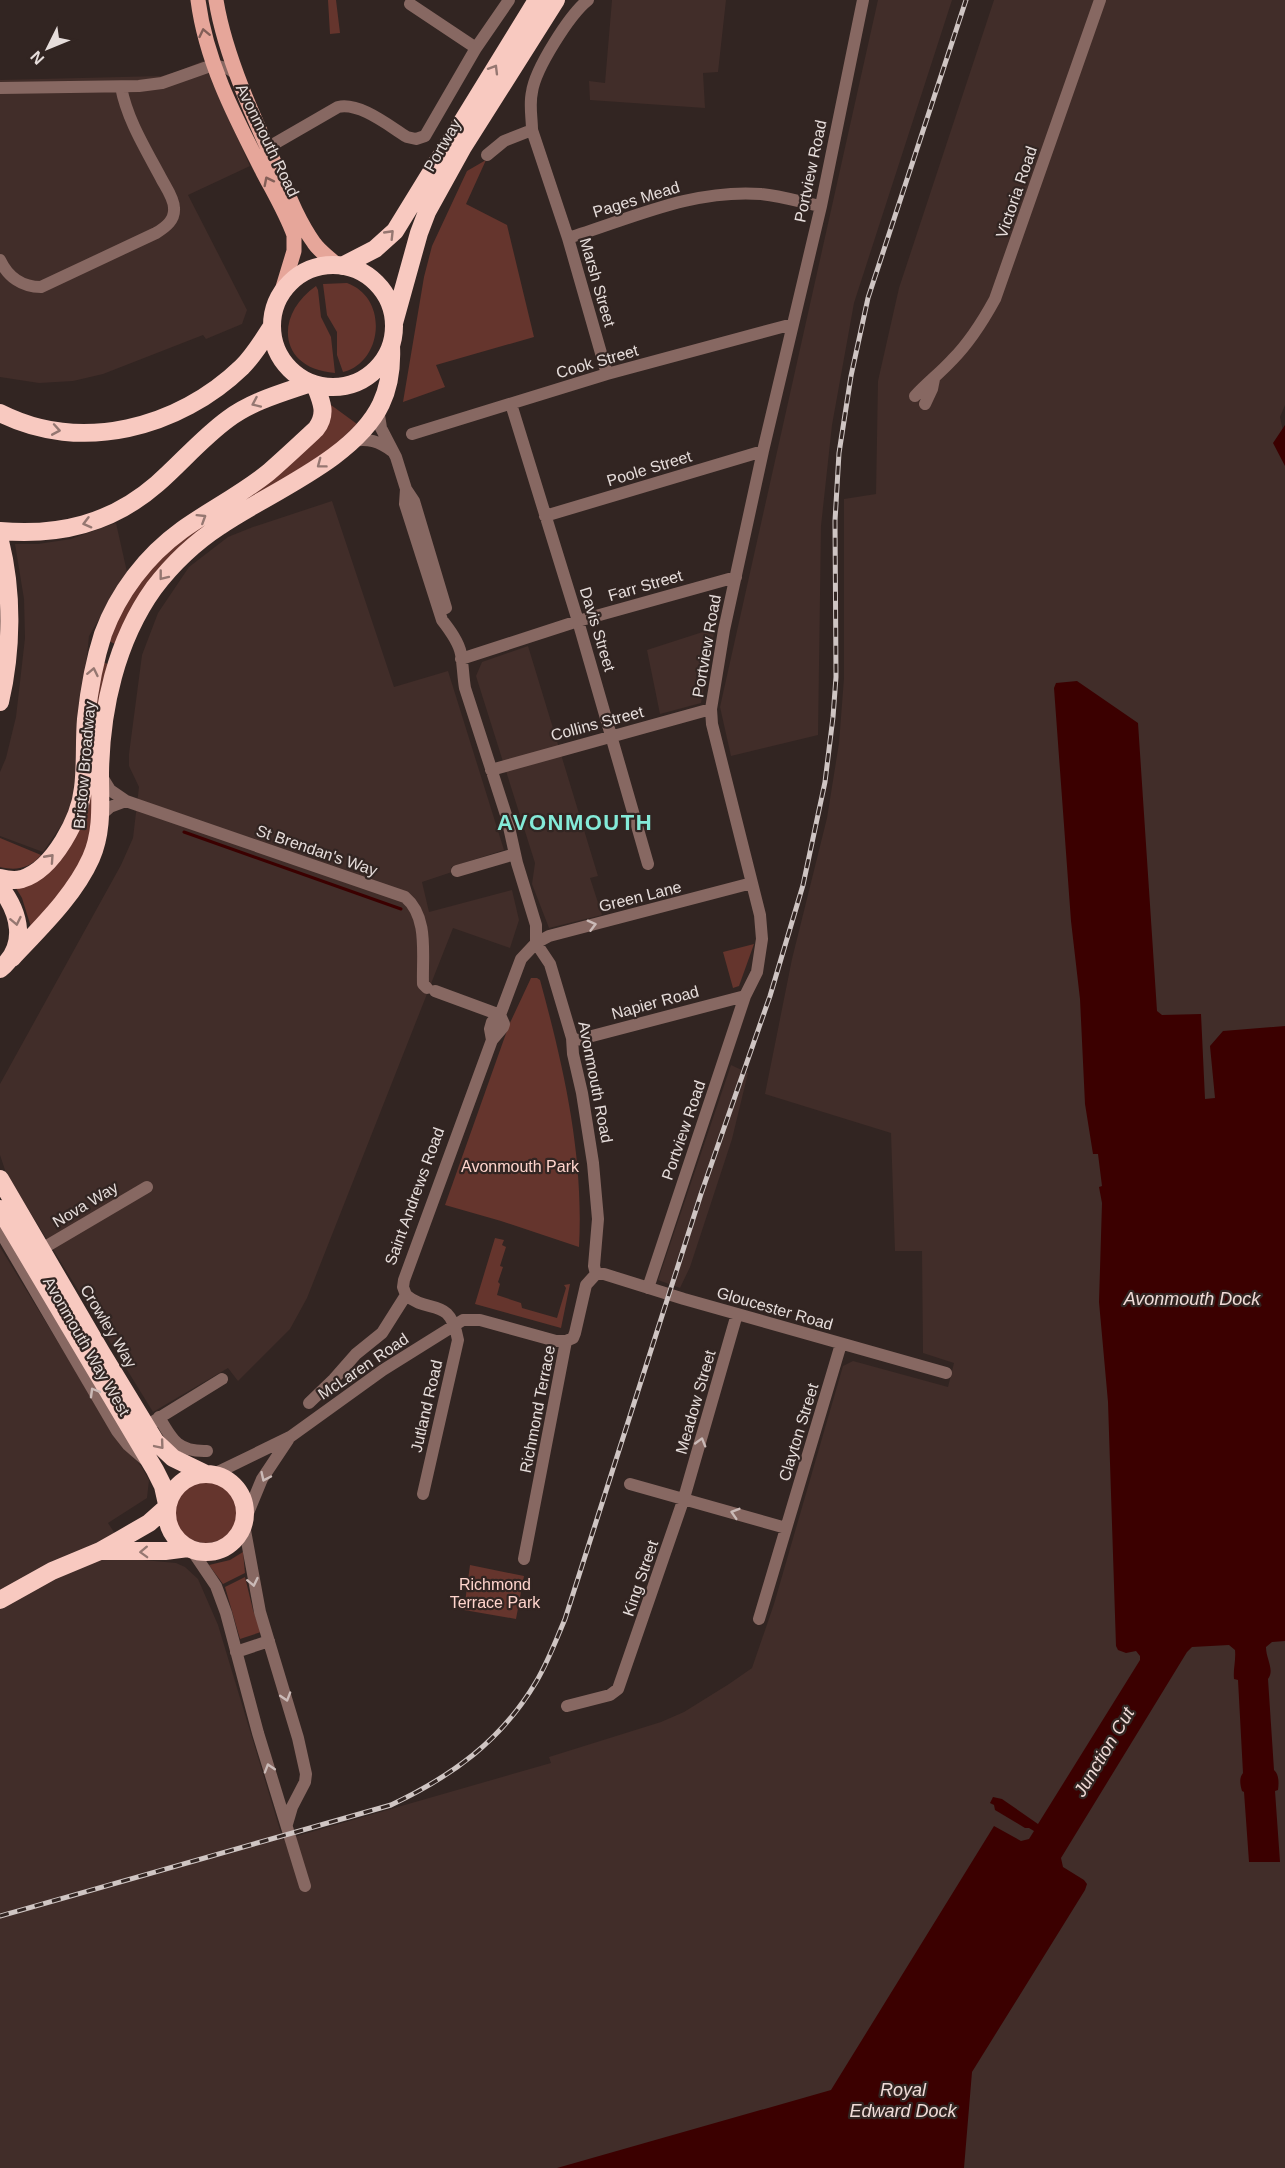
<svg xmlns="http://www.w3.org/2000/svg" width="1285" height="2168" viewBox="0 0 1285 2168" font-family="Helvetica,sans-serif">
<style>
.built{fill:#412d29}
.green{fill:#65352d}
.water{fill:#3b0000}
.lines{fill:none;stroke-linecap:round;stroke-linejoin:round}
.stream{stroke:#3b0000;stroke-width:3}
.minor{stroke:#876862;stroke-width:12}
.major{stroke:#e6a69a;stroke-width:15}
.highway{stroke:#f8c9c0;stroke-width:18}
.rail-casing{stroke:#cfc5c3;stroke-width:5}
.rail{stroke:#322522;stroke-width:3;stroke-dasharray:9;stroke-linecap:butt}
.oneway{stroke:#835f58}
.oneway2{stroke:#957771}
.oneway3{stroke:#cabab7}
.labels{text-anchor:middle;stroke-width:4.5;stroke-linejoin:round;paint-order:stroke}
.street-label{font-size:16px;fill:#e6dddb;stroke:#322522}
.park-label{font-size:16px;fill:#ffd5cd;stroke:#322522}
.water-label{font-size:18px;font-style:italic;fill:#f0dbd7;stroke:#322522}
.district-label{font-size:22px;font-weight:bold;letter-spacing:1.5px;fill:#84ead8;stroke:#322522}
</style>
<rect width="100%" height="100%" fill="#322522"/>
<!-- built -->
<path class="built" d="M612,0H726L718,72L703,73L705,108L590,100L589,81L605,83Z
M878,0H952L854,303L832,425L821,526L818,735L731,756L720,707Z
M994,0H1285V405L1280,417L1285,440V2168H0V1247L119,1442L141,1466L149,1480L147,1498L108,1523L132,1559L176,1563L185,1567L198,1579L218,1625L283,1840L551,1763L549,1757L661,1722L684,1712L729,1684L752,1668L774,1604L843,1366L853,1361L948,1387L954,1363L923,1353L922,1251H895L891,1133L765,1094L792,959L827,818L839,743L844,678V499L876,494L878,381L899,288Z
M203,61L250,166L188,195L247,310L242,324L206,339L203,335L103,374L73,381L39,383L0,377V80L162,76L179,71Z
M332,501L394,687L448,671L504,850L451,867L452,872L422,882L429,912L512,890L519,920L510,948L453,928L307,1298L290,1329L238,1381L228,1368L153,1412L6,1173L0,1155V1084L121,865L133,838L139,787L129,766V754L142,655L158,613L189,567L228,537L253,527Z
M116,523L127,572L89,636L73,796L67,817L43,852L0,836V772L6,758L16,717L25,638L24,599L15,544H38L71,539Z
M715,628L701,703L660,714L647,650Z
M528,646L598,876L590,878L602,915L549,928L532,884L535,863L476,676L482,662Z
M731,1065L748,1073L732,1139L690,1267L680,1288L658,1280Z"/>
<!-- green -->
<path class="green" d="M328,0H336L340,33L330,34Z
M486,160L466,204L507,225L534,337L436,365L445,387L403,402L424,277L432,246L467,171Z
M347,283C389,298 383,362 343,372L337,355V332L327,315L323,284Z
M316,286L318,290L321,317L331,337L335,373C278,369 274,315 316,286Z
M331,405L357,424L332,448L207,528L118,645L108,641L114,622L144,573L202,523Z
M102,662L111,665L95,814L87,850L68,883L31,927L22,898L16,888L63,854Z
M0,838L41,855C30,868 17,871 0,867Z
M754,944L739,986L733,988L723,952Z
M531,978H537L540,980C564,1068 584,1156 579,1247L501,1221L445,1205L509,1025Z
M495,1238L504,1240L502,1245L506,1247L500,1266L503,1267L498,1282L500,1284L497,1295L521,1303L522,1308L557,1318L566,1288L564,1285L570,1284L561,1328L475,1304Z
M175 1512a31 31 0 1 1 62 0a31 31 0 1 1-62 0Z
M243,1552L245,1573L223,1584L209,1565L230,1560Z
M470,1565L524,1576L516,1619L464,1610Z
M245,1577L253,1610L261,1632L240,1639L225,1587Z"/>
<!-- water -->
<path class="water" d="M1285,425V466L1273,443Z
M1077,681L1138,723L1157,1011L1162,1015L1201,1014L1205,1099L1215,1098L1210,1046L1223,1031L1285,1026V1641L1272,1642L1266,1647C1266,1659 1275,1670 1268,1679L1274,1770C1279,1774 1279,1783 1278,1790L1275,1791L1280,1862H1249L1244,1792L1242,1791C1240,1784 1239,1778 1243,1773L1238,1680L1234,1679C1233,1669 1236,1661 1235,1650L1229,1645L1192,1647L1187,1652L1061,1858L1063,1867L1084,1880L1087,1884L1085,1890L972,2072L964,2168H557L831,2090L994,1826L1021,1841L1029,1839L1034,1831L1029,1828H1025L995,1810L994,1805L990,1803L993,1797L1002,1799L1038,1824L1140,1660V1656L1136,1651L1126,1653L1118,1650L1116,1646L1108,1402L1099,1302L1102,1203L1099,1187L1102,1186L1098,1154H1093L1085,1104L1080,999L1071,921L1054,688L1056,683Z"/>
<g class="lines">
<!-- stream -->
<path class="stream" d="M184,832L401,909"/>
<!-- minor -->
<path class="minor" d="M410,4L476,48
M0,88L139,86L162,83L213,65L227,68L238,75
M532,130L568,238L607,374
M267,148L338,107C360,102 389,126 407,137L416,139L425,136L476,48L509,0
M487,155L504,141L532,130C532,118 529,104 532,92C535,69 570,14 588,0
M568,238C633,218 692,189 761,194C781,196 801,202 821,206
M0,260C8,277 22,287 41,287L156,233C166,227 175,220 174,208C174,198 165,186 161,178C145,148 127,119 121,87
M915,396C927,383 940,373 952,360C970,342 983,321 995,299L1100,0
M511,404L578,621L648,864
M925,404L932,389L934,379
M378,409L381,428L396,457L406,489L414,501L446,608
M412,434L607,374L793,324
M352,441C368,438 379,441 392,451
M406,489L405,504L442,620C449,629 459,642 461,654C463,665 463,676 465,688L507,818L517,863L536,925V943L550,964L572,1038L573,1054L582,1093L593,1163L598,1219L594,1266L596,1274
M545,516L763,451
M461,659L578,621L736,577
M491,770L711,709
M102,777L110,790L126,801L405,897C429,917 422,955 423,984L427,988
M101,815L110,807L126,801
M457,871L515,854
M435,991L500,1015
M492,1040L490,1029L492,1022L500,1015L521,959L536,943L549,936L752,883
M573,1041L745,996
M0,1231L117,1431L128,1445L144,1459
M40,1250L147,1187
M596,1274H604L684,1299L946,1373
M648,1288L745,996L757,972L762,939L760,915L712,724L711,709L724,630L763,451L821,206L863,0
M406,1295L403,1287L404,1280L492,1040L503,1027L504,1024L500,1015
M406,1295C429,1315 450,1295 458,1340L423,1494
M309,1403L334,1379L356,1354L382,1333L406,1295
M159,1417C172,1440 178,1452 207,1451
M146,1426L222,1379
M214,1474L290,1437L383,1370L463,1320H480L556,1341H566
M630,1484L786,1528
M245,1520L262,1479L288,1440
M244,1525L260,1612L298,1738L306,1774L305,1782L292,1807L287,1824
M191,1549L216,1586L226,1613L258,1733L305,1886
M524,1559L566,1341L573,1338L575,1333L586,1285L596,1274
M759,1619L841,1344
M236,1652L269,1641
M567,1706L610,1695L618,1689L684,1498L737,1314"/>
<!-- major -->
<path class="major" d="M198,0C206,62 235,117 263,172C274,193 286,213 294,235V251L281,294
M216,0C225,56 255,121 279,173C289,197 299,222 314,243C320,252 330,258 338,266"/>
<!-- highway -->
<path class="highway" d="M272 326a61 61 0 1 1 122 0a61 61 0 1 1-122 0Z
M342,266L375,249L395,231L537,0
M394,323L419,233L427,212L463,147L556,0
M0,413C81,454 179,428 242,367C254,355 263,340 272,326
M0,531C59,536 111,524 157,484C181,463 202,438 228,419C252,401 282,393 311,383
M0,541C13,592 12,651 0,702
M0,878C8,880 15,881 22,879C54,869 80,818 83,788C86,765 84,742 86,719C89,691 94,662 103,634C118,593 146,556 182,530C210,510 242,494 269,472C285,458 301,443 316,429C328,414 321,400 315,385
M0,887C20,913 28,946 0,969
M12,958C40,928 74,896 91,858C103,831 100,802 100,773C101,709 116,641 154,588C173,563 194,543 220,526C268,493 355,459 381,404C390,385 392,366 391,346
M0,1179L101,1352L155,1441L173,1458L204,1473
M0,1209L155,1470L163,1486L167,1504
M167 1513a39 39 0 1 1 78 0a39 39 0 1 1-78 0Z
M100,1551H165L188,1548
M0,1600L52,1571L100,1551L123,1538L149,1523L167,1507"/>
<!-- rail casing -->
<g class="rail-casing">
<path id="rail" d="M0,1916L391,1805C452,1776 501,1741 536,1682C548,1662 556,1640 565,1619L701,1194L770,996L803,885L825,782L833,717L836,677L835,521L839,453L851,376L868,298L966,0"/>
</g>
<!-- rail -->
<use href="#rail" class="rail"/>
</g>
<!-- one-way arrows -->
<defs><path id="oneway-chevron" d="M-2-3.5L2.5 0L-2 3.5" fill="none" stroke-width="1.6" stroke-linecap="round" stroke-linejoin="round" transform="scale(1.5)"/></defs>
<g class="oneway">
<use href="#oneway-chevron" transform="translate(204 33) rotate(-102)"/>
<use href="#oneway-chevron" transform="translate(268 181) rotate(-117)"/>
</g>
<g class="oneway2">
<use href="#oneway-chevron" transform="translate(494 69) rotate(-59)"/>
<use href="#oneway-chevron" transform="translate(390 234) rotate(-46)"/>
<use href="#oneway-chevron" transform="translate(256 403) rotate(156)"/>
<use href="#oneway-chevron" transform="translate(56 430) rotate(10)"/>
<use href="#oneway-chevron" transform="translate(321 464) rotate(143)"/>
<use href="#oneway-chevron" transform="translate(202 518) rotate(-32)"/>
<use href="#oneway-chevron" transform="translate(87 523) rotate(165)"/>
<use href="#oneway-chevron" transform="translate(163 576) rotate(128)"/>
<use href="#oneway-chevron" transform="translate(93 672) rotate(-78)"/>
<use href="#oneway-chevron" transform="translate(50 858) rotate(-48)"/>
<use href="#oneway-chevron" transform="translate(16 921) rotate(78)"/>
<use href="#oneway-chevron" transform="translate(160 1445) rotate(50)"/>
<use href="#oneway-chevron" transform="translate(144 1552) rotate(178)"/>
</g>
<g class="oneway3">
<use href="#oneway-chevron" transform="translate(592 925) rotate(-15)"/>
<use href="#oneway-chevron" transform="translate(94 1392) rotate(-120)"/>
<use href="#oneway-chevron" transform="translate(701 1442) rotate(-74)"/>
<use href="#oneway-chevron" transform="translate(265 1477) rotate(115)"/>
<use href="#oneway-chevron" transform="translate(735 1513) rotate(-163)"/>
<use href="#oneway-chevron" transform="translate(253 1582) rotate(78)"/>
<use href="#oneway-chevron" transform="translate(286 1697) rotate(73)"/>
<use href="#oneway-chevron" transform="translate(269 1768) rotate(-107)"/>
</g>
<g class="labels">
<!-- street labels -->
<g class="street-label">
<text transform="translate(268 140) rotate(64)" y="6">Avonmouth Road</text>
<text transform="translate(442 145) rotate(-60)" y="6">Portway</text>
<text transform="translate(810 171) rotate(-78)" y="6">Portview Road</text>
<text transform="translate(1016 192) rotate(-71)" y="6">Victoria Road</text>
<text transform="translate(636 199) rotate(-17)" y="6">Pages Mead</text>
<text transform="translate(598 282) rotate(74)" y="6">Marsh Street</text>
<text transform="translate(597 361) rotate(-16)" y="6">Cook Street</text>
<text transform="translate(649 468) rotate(-17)" y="6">Poole Street</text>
<text transform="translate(645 585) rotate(-16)" y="6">Farr Street</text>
<text transform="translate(598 629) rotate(73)" y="6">Davis Street</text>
<text transform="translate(706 646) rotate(-80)" y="6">Portview Road</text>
<text transform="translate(597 723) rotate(-15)" y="6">Collins Street</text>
<text transform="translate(84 765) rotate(-85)" y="6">Bristow Broadway</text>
<text transform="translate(317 850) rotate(19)" y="6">St Brendan's Way</text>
<text transform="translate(640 896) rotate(-14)" y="6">Green Lane</text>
<text transform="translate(655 1002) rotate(-15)" y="6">Napier Road</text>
<text transform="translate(596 1082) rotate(79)" y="6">Avonmouth Road</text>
<text transform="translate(683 1130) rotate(-71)" y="6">Portview Road</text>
<text transform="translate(414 1196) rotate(-70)" y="6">Saint Andrews Road</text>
<text transform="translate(85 1204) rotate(-31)" y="6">Nova Way</text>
<text transform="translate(775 1308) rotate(16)" y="6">Gloucester Road</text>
<text transform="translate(109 1326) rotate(59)" y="6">Crowley Way</text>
<text transform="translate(87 1346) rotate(60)" y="6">Avonmouth Way West</text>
<text transform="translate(363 1366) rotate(-34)" y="6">McLaren Road</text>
<text transform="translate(695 1402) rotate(-74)" y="6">Meadow Street</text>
<text transform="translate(426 1406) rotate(-77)" y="6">Jutland Road</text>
<text transform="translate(537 1409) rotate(-79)" y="6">Richmond Terrace</text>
<text transform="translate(798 1432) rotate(-73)" y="6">Clayton Street</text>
<text transform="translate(640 1578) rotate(-71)" y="6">King Street</text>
</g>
<!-- park labels -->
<g class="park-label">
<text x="520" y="1172">Avonmouth Park</text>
<text x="495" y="1590">Richmond<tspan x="495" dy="18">Terrace Park</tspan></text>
</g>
<!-- water labels -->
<g class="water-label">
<text x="1192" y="1305">Avonmouth Dock</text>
<text transform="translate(1104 1752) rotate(-59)" y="6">Junction Cut</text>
<text x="903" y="2096">Royal<tspan x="903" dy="21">Edward Dock</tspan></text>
</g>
<!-- district labels -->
<g class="district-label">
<text x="575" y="830">AVONMOUTH</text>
</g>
</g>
<!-- north arrow -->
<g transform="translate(48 48) rotate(227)" stroke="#322522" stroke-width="4.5" paint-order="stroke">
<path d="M0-4.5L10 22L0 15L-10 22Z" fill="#e6dddb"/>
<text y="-9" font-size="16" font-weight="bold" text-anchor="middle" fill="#e6dddb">N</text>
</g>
</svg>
